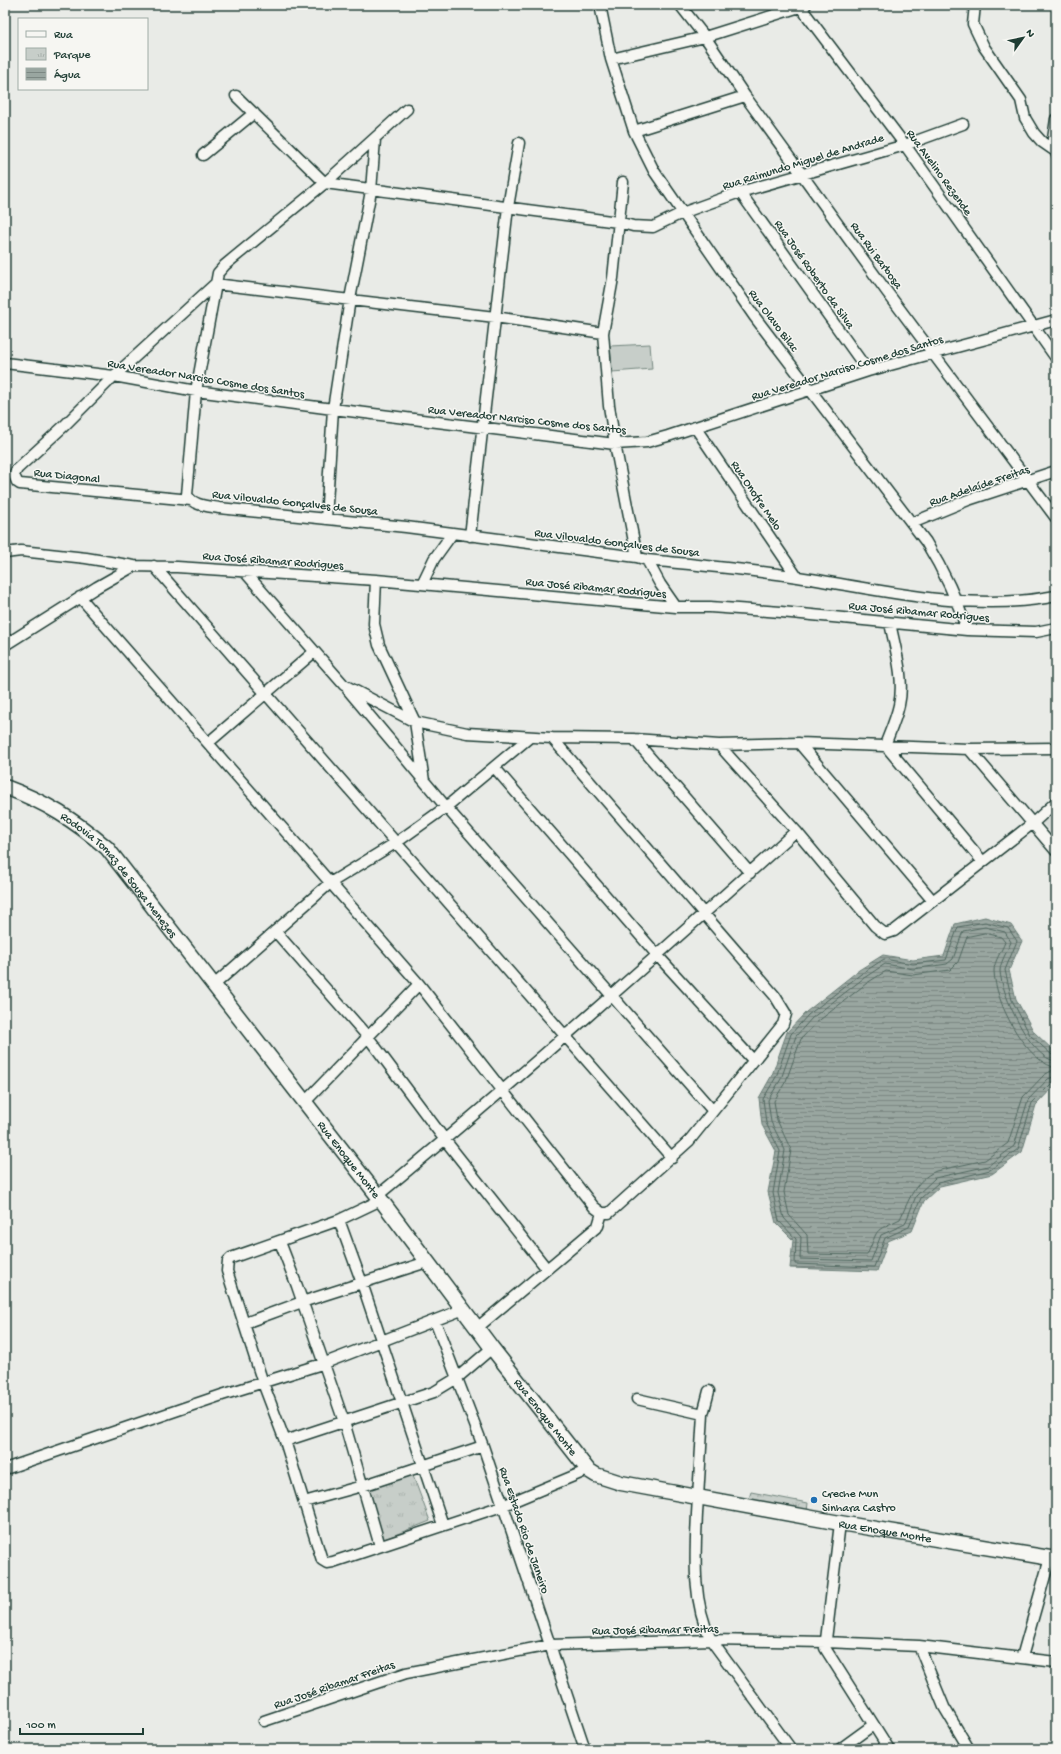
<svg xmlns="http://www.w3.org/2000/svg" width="1061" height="1754" viewBox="0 0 1061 1754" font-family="'Gochi Hand',sans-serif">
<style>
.built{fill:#d8dcd8}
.park{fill:url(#park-tufts);stroke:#73867e}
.garden{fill:#c7cec9;stroke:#73867e}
.water{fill:url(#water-rules);stroke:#687c75}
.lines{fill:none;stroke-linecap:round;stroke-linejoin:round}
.shore{stroke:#50675f;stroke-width:1}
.street-casing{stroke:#1f3d34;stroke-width:13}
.secondary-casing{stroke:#1f3d34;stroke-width:17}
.street{stroke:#f6f6f2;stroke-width:10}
.secondary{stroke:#f6f6f2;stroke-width:14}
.poi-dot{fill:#1f6fb2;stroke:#f6f6f2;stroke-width:1.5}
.labels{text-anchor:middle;stroke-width:3;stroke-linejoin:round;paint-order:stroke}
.street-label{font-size:12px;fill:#1f3d34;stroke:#f6f6f2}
.poi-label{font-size:12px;fill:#1f3d34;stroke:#f6f6f2;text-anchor:start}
</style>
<defs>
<pattern id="park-tufts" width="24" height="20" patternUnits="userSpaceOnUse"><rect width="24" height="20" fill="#c7cec9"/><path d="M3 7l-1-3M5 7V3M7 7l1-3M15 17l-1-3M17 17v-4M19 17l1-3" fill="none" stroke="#aab2ad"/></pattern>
<pattern id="water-rules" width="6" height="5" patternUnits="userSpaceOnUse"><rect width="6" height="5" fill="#99a6a0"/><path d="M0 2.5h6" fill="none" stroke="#7c8883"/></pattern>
</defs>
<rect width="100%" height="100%" fill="#e9ebe7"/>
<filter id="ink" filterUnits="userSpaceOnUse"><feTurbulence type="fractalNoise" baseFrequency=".025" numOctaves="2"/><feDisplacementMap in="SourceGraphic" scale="8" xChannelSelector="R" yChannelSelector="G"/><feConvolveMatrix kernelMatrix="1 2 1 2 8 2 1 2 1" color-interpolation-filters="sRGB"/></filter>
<g filter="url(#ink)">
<!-- built -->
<path class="built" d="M1056,809V838L1042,823Z"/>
<!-- park -->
<path class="park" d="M412,1473L430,1521L382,1540L365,1490Z
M751,1492L808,1503L807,1511L748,1502Z"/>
<!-- garden -->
<path class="garden" d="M650,344L652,369L612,372L610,346Z"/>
<!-- water -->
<path class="water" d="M985,917L1011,925L1022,941L1009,970L1016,999L1034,1032L1056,1053V1084L1036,1105L1022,1152L992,1174L940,1186L924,1201L912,1231L888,1241L877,1271L790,1268L793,1240L776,1223L768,1192L776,1151L762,1125L759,1098L772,1075L787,1032L806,1012L859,970L883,955L913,960L944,956L955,924Z"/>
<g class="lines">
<!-- shore -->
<path class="shore" d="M985,933L1001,937L1005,942C1002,951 994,961 994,971C995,1001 1023,1057 1053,1067V1070L1044,1075L1023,1097L1008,1143L985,1160L936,1171C915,1180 909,1200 900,1219C871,1233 880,1227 867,1255L808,1254L807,1235L789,1215L784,1192L791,1150L777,1120L774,1101L786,1081L801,1039L816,1023L867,983L886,971L913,975L950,970L958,962L967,937Z
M1056,1056L1052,1055L1030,1035L1012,1000L1005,970L1017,941L1008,928L985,922L958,927L946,960L913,964L884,959L861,974L808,1015L791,1034L776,1077L763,1099L766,1123L780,1151L773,1193L779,1221L796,1239L795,1264L874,1267L885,1238L909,1227L921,1198L938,1183L990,1170L1018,1149L1032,1103L1052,1083L1056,1081
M1056,1061C1031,1060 1001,993 1000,971C1000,962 1008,950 1011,942L1005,932L985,927L963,931L953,959L947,964L913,969L885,964L864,978L812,1018L796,1036L781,1079L768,1100L771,1122L785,1150L778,1193L784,1218L801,1237L800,1259L871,1261L881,1235L905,1224L916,1196L935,1178L988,1166L1014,1146L1028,1100L1048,1079L1056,1076"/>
<!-- street casing -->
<g class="street-casing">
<path id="street" d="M600,5L611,59L634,131L654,171L754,316L926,542C943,570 957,599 967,630
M680,5L705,37L745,96L887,292L1056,518
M799,5L905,145L1056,358
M975,5L973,24L984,47L1021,100L1025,118L1034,133L1042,142L1055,151
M611,59L705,37L806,5
M236,96L325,183L618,222L633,226L653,227L682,213L740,192L905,145L963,124
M407,109L325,183L225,265L218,273L196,391L187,495C193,506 208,506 219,508L406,527L637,557L647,560C698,565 748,569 798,577C883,590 970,613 1056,596
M1056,119L1053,139L1056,153
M634,131L745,96
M203,155L254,113
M623,182L613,278L603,333L609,406L615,444L637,557
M740,192L868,371
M5,363L114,376L196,391L333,409L615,444L647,442L668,436L868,371L1056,320
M695,427L797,577
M191,500L20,484L17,482L14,475L17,469L64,426L114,376L215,284L495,317L603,333
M326,519L333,409L350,299L371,191L375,139
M912,523L968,500L1056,471
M470,536L508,207L519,143
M5,553L21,551L86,558L134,566L177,567L376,580L676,607H710L781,612L967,630L1036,632L1056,628
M647,560L660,584L676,607
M154,566L672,1158
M244,571L344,685L415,722L467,733L552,738L634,739L719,745L799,743L969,749L1056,748
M376,580L374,624L379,645L415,722L424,781
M422,584L434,559L452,534
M80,597L419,984L594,1207L602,1213H609L689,1141L783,1024L786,1014L775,996L552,738
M5,645L97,587L134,566
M348,690L446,807L713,1111
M634,739L750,873
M208,743L314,652
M799,743L933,901
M719,745L796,831L875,926L885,934L894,931L1033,823L1056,802
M885,745L983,862
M885,745C890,732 896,719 899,705C905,679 895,648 890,623
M969,749L1056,851
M494,767L658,956L753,1060
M275,931L368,1037L445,1140L547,1269
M214,985L330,883L397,842L446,807L530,737
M304,1103L419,984
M377,1196C520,1078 658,955 796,831
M381,1200L339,1220L231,1258L228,1261L227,1271L263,1383L285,1441L322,1560L327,1563L333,1562L502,1506L588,1470
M339,1220L362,1283L443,1525
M280,1242L297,1286L344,1422L380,1546
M435,1321L483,1446L585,1749
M245,1323L302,1302L427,1262
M477,1328L598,1226L602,1213
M709,1391L703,1414C701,1447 699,1481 697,1514C695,1557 692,1601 711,1640L791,1749
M637,1399L703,1414
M285,1441L434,1392L457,1378L492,1348
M5,1469L222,1395L325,1363L464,1309
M304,1502L362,1486L483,1446
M840,1523L825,1648L889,1749
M919,1646L944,1707L969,1749
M1022,1657L1050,1558
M264,1721L406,1673L550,1645L711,1640L825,1642L919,1646L1056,1662
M840,1749L873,1725"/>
</g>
<!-- secondary casing -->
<g class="secondary-casing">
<g id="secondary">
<path id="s1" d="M5,787C46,802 74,820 107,848L381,1200L492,1348L588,1470L596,1475L621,1483L840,1523L1056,1559"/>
</g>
</g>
<!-- street -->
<use href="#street" class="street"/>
<!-- secondary -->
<use href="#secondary" class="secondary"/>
</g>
</g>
<!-- markers -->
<circle class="poi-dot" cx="814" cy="1500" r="4"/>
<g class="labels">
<!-- street labels -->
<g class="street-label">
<text transform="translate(803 161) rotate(-17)" y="4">Rua Raimundo Miguel de Andrade</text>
<text transform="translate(940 172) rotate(54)" y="4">Rua Avelino Rezende</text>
<text transform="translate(877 255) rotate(54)" y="4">Rua Rui Barbosa</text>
<text transform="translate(815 274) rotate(55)" y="4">Rua José Roberto da Silva</text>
<text transform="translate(774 320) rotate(53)" y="4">Rua Olavo Bilac</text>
<text transform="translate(847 367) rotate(-17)" y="4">Rua Vereador Narciso Cosme dos Santos</text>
<text transform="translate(206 378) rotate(9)" y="4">Rua Vereador Narciso Cosme dos Santos</text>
<text transform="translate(527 419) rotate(6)" y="4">Rua Vereador Narciso Cosme dos Santos</text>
<text transform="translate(67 475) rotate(6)" y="4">Rua Diagonal</text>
<text transform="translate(979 485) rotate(-19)" y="4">Rua Adelaíde Freitas</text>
<text transform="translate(757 495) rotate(56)" y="4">Rua Onofre Melo</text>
<text transform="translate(295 502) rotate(6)" y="4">Rua Vilovaldo Gonçalves de Sousa</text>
<text transform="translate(617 542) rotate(7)" y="4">Rua Vilovaldo Gonçalves de Sousa</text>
<text transform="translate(273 560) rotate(4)" y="4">Rua José Ribamar Rodrigues</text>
<text transform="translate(596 587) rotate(5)" y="4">Rua José Ribamar Rodrigues</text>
<text transform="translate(919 611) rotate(5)" y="4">Rua José Ribamar Rodrigues</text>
<text dy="4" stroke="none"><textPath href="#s1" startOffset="147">Rodovia Tomaz de Sousa Menezes</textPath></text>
<text dy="4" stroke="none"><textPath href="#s1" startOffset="514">Rua Enoque Monte</textPath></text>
<text dy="4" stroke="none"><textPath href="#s1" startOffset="838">Rua Enoque Monte</textPath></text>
<text transform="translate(525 1530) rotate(71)" y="4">Rua Estado Rio de Janeiro</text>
<text dy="4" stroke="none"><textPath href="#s1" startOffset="1210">Rua Enoque Monte</textPath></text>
<text transform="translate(655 1629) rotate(-1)" y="4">Rua José Ribamar Freitas</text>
<text transform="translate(334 1684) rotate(-19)" y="4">Rua José Ribamar Freitas</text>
</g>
<!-- poi labels -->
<g class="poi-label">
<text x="822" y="1497">Creche Mun<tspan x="822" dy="14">Sinhara Castro</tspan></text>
</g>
</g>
<!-- margin -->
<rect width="1061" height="1754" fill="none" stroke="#f6f6f2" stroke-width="20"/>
<rect x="10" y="10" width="1041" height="1734" fill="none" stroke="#1f3d34" stroke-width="1.5" filter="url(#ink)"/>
<!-- legend -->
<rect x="18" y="18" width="130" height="72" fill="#f6f6f2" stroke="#a0aca6"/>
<rect x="26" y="31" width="20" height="6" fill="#f6f6f2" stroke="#a0aca6"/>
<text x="54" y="38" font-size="12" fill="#1f3d34">Rua</text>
<rect x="26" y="48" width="20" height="12" fill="url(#park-tufts)" stroke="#a0aca6"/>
<text x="54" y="58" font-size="12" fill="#1f3d34">Parque</text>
<rect x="26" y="68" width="20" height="12" fill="url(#water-rules)" stroke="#a0aca6"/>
<text x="54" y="78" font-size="12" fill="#1f3d34">Água</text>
<!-- north arrow -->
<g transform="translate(1023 38) rotate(57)" stroke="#f6f6f2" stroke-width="3" paint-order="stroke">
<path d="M0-3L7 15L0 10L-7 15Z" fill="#1f3d34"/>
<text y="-6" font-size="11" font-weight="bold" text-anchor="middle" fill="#1f3d34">N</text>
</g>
<!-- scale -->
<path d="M20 1728v6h123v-6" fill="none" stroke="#1f3d34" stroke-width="2"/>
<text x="26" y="1728" font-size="12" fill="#1f3d34" stroke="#f6f6f2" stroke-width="3" paint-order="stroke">100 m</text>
</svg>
